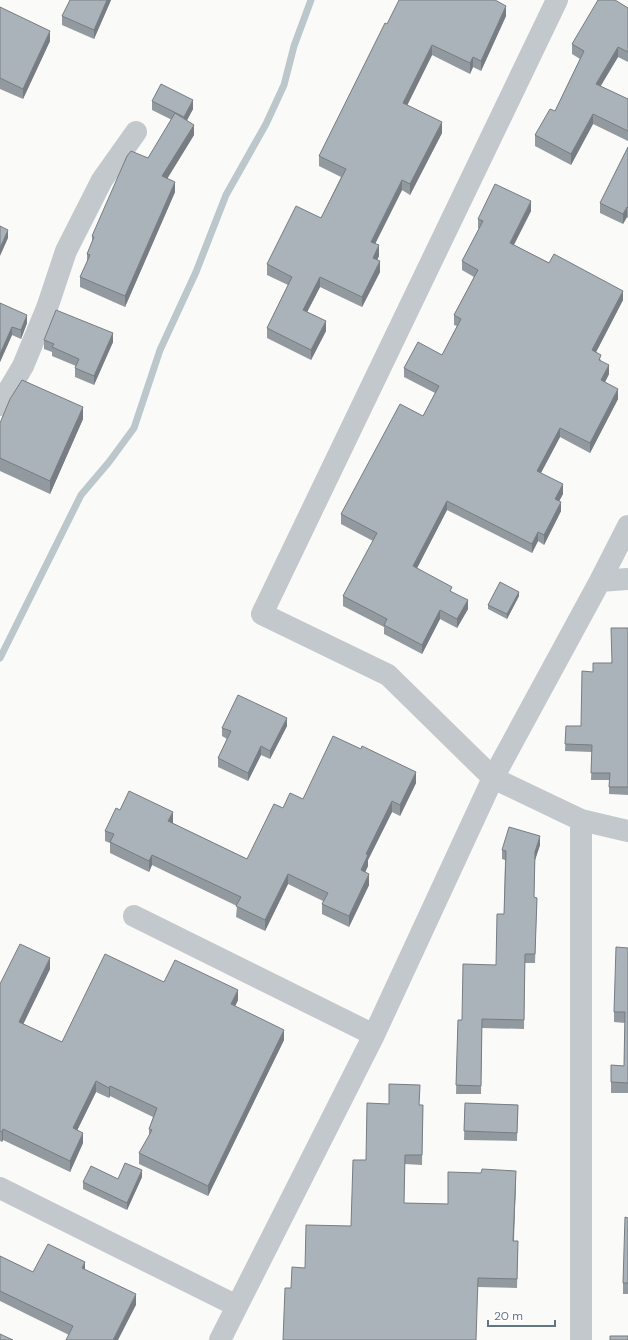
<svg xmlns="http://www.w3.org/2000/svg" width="628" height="1340" viewBox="0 0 628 1340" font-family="'DM Sans',sans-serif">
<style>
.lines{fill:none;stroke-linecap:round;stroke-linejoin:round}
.stream{stroke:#bbc7cb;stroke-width:7}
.minor{stroke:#c3c8cc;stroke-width:22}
.wall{fill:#929a9f}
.shaded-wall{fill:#777d82}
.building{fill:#aab3b9;stroke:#777d82}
</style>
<rect width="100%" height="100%" fill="#fafaf8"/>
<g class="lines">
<!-- stream -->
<path class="stream" d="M0,658L81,495L109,462L134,428L160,350L196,272L226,195L266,124L284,85L294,46L311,0"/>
<!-- minor -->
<path class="minor" d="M557,0L262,614L388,675L493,778L581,820L628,831
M0,405L23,366L47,308L66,251L102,180L136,132
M600,581L628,579
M134,916L374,1035
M0,1188L237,1306
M220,1340L374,1035L493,778L600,581L628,526
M581,1340V820"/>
</g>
<!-- wall -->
<path class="wall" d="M70,0H111L94,39L62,25V16Z
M0,7L50,41L23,99L0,89Z
M628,8V62L618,57L600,86L628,99V141L593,124L571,165L535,146V135L555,111L580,59L572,54V44Z
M506,16L481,71L473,67L470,74L432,55L407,105L442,133L410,195L402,190L375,244L379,256L377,260L380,272L362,307L320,287L307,312L326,331L311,360L267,338V328L288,285L267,275V264L321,218L341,177L319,166V156L387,24Z
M152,101L193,109L187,120L194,135L167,179L175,192L125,307L80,287V277L87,262V254L92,242V236L148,158L172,120L152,110Z
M628,147V218L627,217L623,224L600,213V203Z
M531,211L514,245L623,300L596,352L609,374L605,382L618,399L590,453L560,437L541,473L563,494L559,501L561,511L544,545L538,541L532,553L447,510L417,568L452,592L468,609L457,628L440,619L422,654L384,634V627L343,606V596L373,541L341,524V514L423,416L435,393L404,377V368L442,355L457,326L454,325V315L474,277L462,270V261L479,229L478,228V219Z
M0,303L27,323L21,339L12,335L0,362Z
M44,340L113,342L94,385L75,377V368L76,366L52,356V352L44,349Z
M83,419L50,494L0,471V423Z
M519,596L507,619L488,609V605Z
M628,628V795L609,794V780H591L592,752L565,751L566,726H581L593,672L611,663Z
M287,726L270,759L261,755L248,781L218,767V758L227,739L222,736V728Z
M416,783L400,816L392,812L368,860V866L365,872L369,885L349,927L322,914V904L323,901L288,884L265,931L236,917L237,906L152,865L149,872L110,853V843L105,841V831L120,810L173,823H172L247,859L283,808L303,799Z
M540,845L535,860L534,897L537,898L535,963H525L524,1029L482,1028L481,1094H456L458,1020H462L496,965L504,914L505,860L502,859V850Z
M628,948V1093H611V1065L624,1066L625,1023L614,1022V1012Z
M50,969L23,1024L62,1042L164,982L238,1000L235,1006L284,1040L208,1196L139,1164V1153L149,1136V1129L153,1117L110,1096L109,1098L96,1092L77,1130L83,1143L70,1172L3,1140L2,1142L0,1141V984Z
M465,1103L518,1105L517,1141L464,1140Z
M419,1105H423L422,1165L405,1164L404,1203L448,1204L516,1180L514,1241L518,1250L517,1288L478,1287L291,1288L305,1268L351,1226L366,1160Z
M142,1177L127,1210L83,1189V1182L118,1179Z
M628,1218V1294H623V1283Z
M0,1256L33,1272L85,1270L136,1305L69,1335L0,1301Z"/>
<!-- shaded-wall -->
<path class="shaded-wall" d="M107,0H111L94,39V30Z
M506,6V16L481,71V61Z
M50,31V41L23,99V89Z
M432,45V55L403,114V103Z
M618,47V57L596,94V84Z
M473,57V67L470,74V63Z
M193,100V109L184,126V117Z
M593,114V124L571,165V154Z
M442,122V133L410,195V184Z
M194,125V135L162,187V176Z
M402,180V190L371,252V242Z
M175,182V192L125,307V296Z
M531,201V211L510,252V243Z
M627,207V217L623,224V214Z
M8,230V238L0,256V248Z
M379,245V256L373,269V258Z
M380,261V272L362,307V297Z
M320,277V287L303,320V310Z
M623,291V300L592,360V350Z
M27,315V323L21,339V330Z
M326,321V331L311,360V350Z
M12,327V335L0,362V354Z
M113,333V342L94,385V376Z
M609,365V374L601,390V380Z
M618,389V399L590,453V443Z
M83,407V419L50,494V481Z
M560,428V437L537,480V471Z
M563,484V494L555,509V499Z
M447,501V510L413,576V566Z
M561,502V511L544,545V535Z
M538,532V541L532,553V544Z
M519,592V596L507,619V614Z
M468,600V609L457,628V619Z
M440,610V619L422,654V645Z
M287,718V726L270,759V751Z
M261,746V755L248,781V773Z
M416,772V783L400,816V805Z
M392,801V812L368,860V866L361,881V870L366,854Z
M173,812V823L168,832V821Z
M540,836V845L535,860V852Z
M152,855V865L149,872V861Z
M288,874V884L265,931V920Z
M369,874V885L349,927V916Z
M50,958V969L19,1033V1022Z
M238,990V1000L231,1015V1004Z
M284,1030V1040L208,1196V1186Z
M96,1081V1092L73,1139V1128Z
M110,1086V1096L109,1098V1088Z
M3,1129V1140L2,1142V1132Z
M83,1133V1143L70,1172V1161Z
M142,1170V1177L127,1210V1203Z
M516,1171V1180L513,1250V1241Z
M85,1262V1272L82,1268Z
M136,1294V1305L118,1340H113Z"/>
<!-- building -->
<path class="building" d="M70,0H107L94,30L62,16Z
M399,0H495L506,6L481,61L473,57L470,63L432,45L403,103L442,122L410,184L402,180L371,242L379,245L373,258L380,261L362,297L320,277L303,310L326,321L311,350L267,328L292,277L267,264L296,206L321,218L346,169L319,156L385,23L387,24Z
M598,0H615L628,8V52L618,47L596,84L628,99V131L593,114L571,154L535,135L550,109L555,111L584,51L572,44Z
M0,7L50,31L23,89L0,78Z
M161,84L193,100L184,117L152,101Z
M175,113L194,125L162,176L175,182L125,296L80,277L90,255L87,254L94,237L92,236L127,156L131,151L148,158Z
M628,147V208L627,207L623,214L600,203Z
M495,184L531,201L510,243L549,263L554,254L623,291L592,350L601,355L599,360L609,365L601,380L618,389L590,443L560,428L537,471L563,484L555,499L561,502L544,535L538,532L532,544L447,501L413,566L452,587L450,591L468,600L457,619L440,610L422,645L384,625L387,619L343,596L377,533L341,514L400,404L423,416L439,386L404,368L418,342L442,355L461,319L454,315L478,270L462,261L483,221L478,219Z
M0,226L8,230L0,248Z
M0,303L27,315L21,330L12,327L0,354Z
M56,310L113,333L94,376L75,368L79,359L52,347L54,344L44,340Z
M22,380L83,407L50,481L0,458V423L10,399Z
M500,582L519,592L507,614L488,605Z
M611,628H628V787H609L610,773H591L592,745L565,744L566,726H581L582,671L593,672V663H612Z
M238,695L287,718L270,751L261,746L248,773L218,758L231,731L222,728Z
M333,736L361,749L362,746L416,772L400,805L392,801L366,854L368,855L361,870L369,874L349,916L322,904L328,893L288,874L265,920L236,906L241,897L152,855L149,861L110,842L114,834L105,831L116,808L120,810L129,791L173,812L168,821L247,859L274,804L283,808L290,793L303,799Z
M509,827L540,836L535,852L534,897L537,898L535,954H525L524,1020L482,1019L481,1086L456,1085L458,1020H462L463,964L496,965L497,914H504L506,851L502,850Z
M20,944L50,958L19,1022L62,1042L105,954L164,982L175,960L238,990L231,1004L284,1030L208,1186L139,1153L152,1130L149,1129L157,1108L110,1086L109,1088L96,1081L73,1128L83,1133L70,1161L3,1129L2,1132L0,1131V984Z
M616,947L628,948V1083L611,1082V1065L624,1066L625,1012H614Z
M389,1084L420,1085L419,1105H423L422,1155H405L404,1203L448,1204V1172L481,1173L482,1169L516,1171L513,1241H518L517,1279L478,1278L476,1340H283L285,1288H291L292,1267L305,1268L306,1225L351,1226L353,1160H366L367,1103L389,1104Z
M465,1103L518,1105L517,1133L464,1131Z
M125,1163L142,1170L127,1203L83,1182L91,1166L118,1179Z
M625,1217L628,1218V1283H623Z
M48,1244L85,1262L82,1268L136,1294L113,1340H66L73,1326L0,1291V1256L33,1272Z
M0,1334L13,1340H0Z
M610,1336H628V1340H610Z"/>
<!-- scale -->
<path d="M488 1320v6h67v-6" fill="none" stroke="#657683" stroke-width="2"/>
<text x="494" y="1320" font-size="12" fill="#657683" stroke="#ffffff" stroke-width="3" paint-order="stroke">20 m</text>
</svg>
